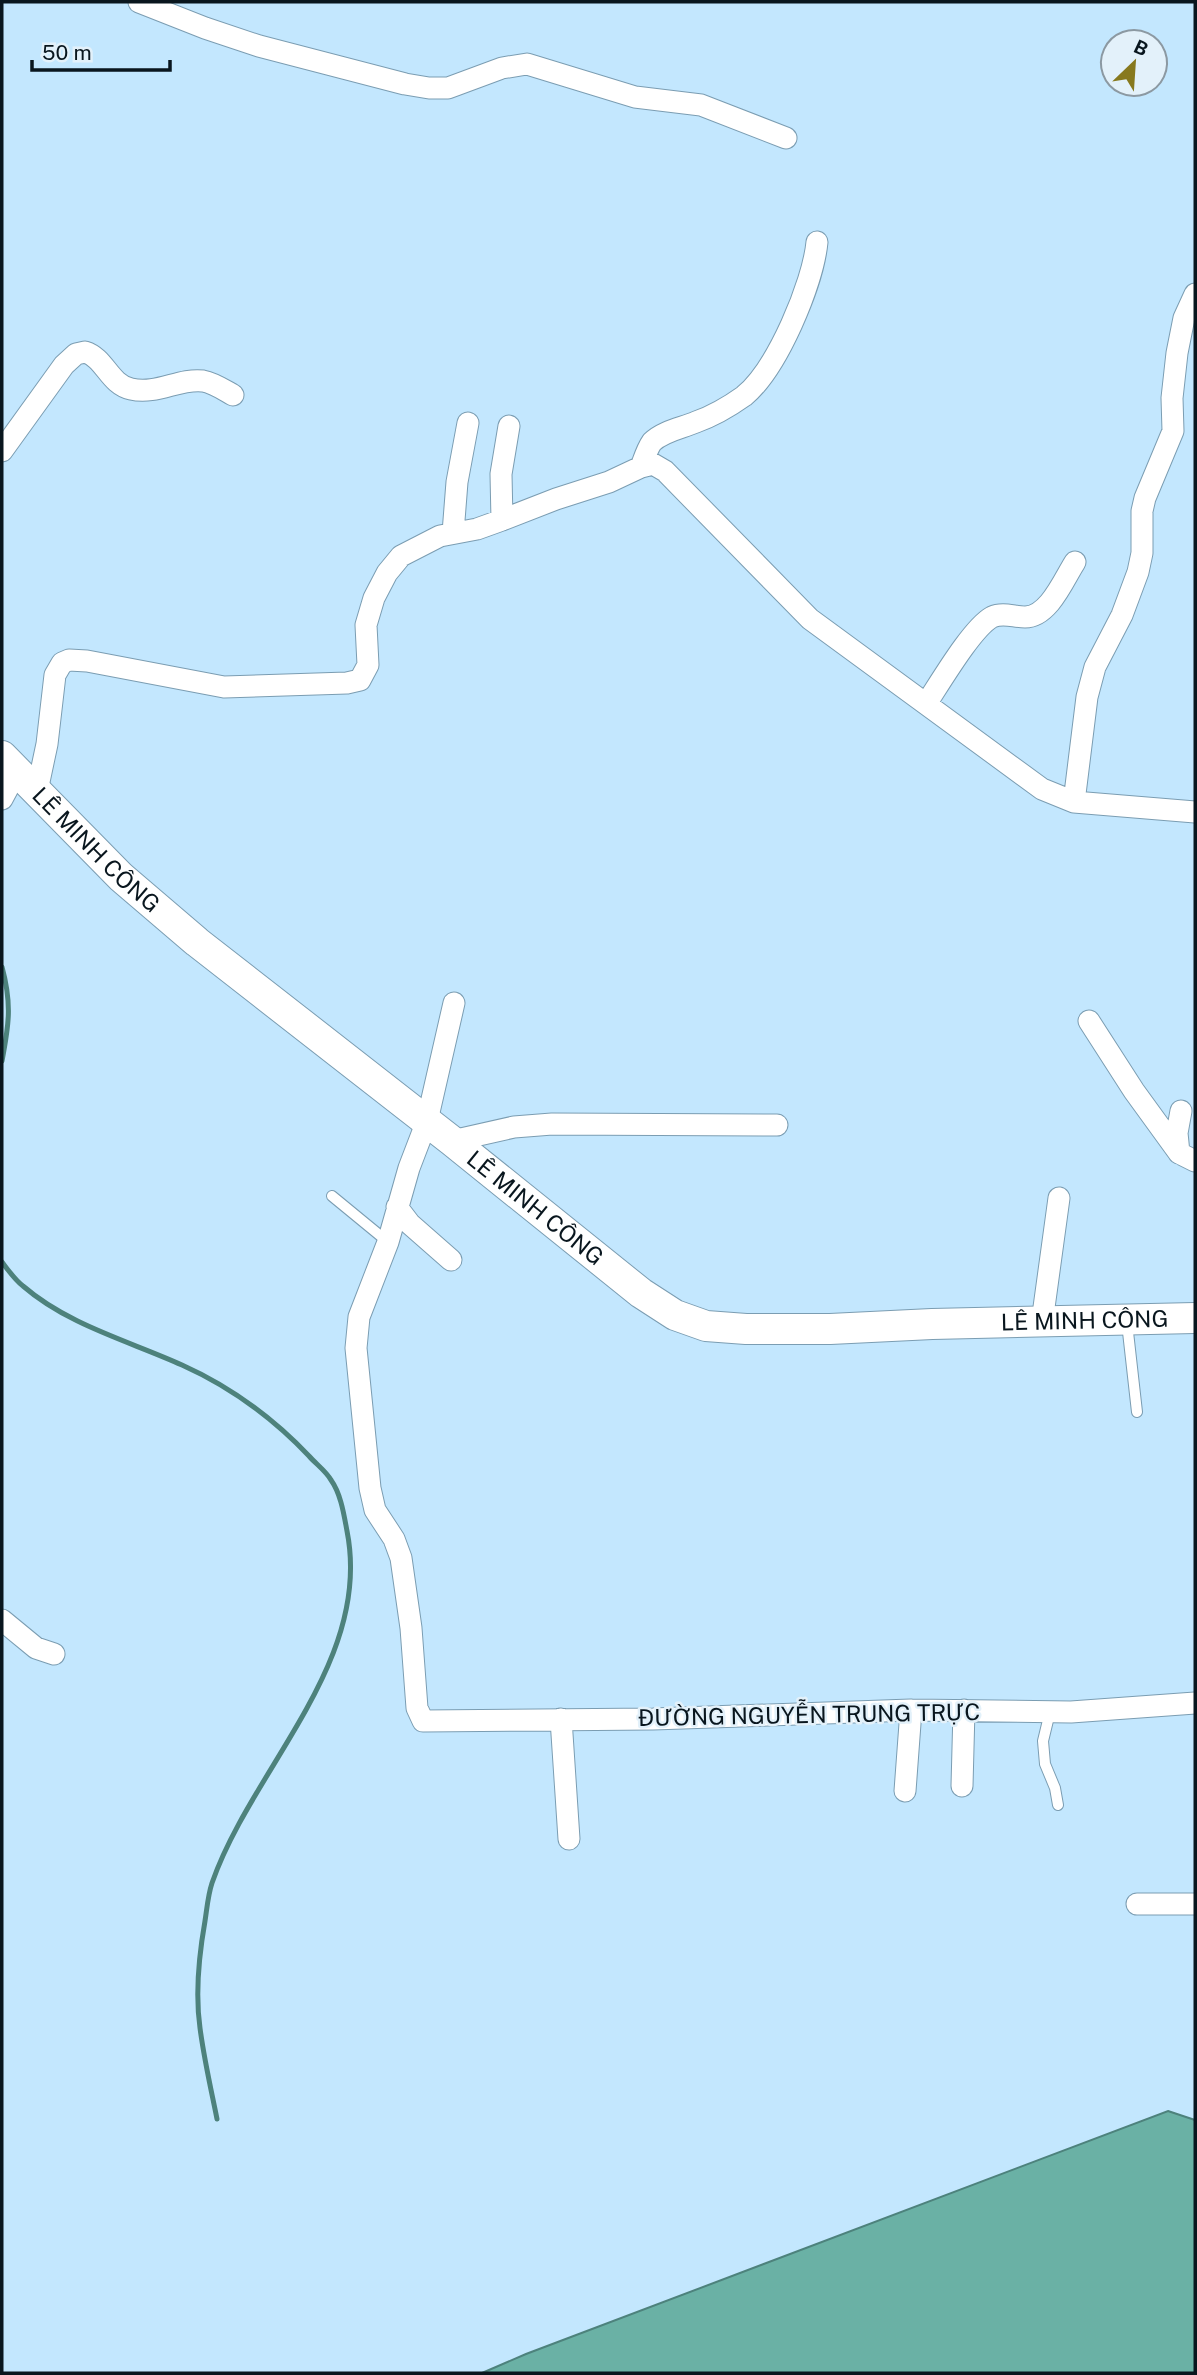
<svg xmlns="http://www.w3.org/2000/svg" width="1197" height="2375" viewBox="0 0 1197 2375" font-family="'Public Sans',sans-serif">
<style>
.water{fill:#6ab1a5;stroke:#4d827c;stroke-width:2}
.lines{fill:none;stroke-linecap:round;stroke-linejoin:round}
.stream{stroke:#4d827c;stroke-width:5}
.service-casing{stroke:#7b9db2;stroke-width:12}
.minor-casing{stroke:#7b9db2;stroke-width:23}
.secondary-casing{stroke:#7b9db2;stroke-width:32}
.service{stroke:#fff;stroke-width:10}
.minor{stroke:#fff;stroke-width:21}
.secondary{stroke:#fff;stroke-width:30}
.labels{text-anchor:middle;stroke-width:5;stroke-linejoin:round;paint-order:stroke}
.street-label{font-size:23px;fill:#09161e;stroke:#e3f1fa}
</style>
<rect width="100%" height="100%" fill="#c3e7fe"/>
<!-- water -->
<path class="water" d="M1168,2111L1195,2120V2373H482L526,2354Z"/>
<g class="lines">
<!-- stream -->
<path class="stream" d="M2,967C12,1004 9,1024 2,1061
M2,1262C8,1270 15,1280 23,1286C68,1325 129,1341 182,1365C231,1387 273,1418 309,1456C316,1464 326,1471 331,1480C341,1494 344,1515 347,1531C373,1662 252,1768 212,1883C208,1895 207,1908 205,1921C199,1955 195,1993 200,2028C204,2059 211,2089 217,2119"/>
<!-- service casing -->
<g class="service-casing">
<path id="service" d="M332,1196L388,1242
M1127,1323L1137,1412
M1050,1712L1043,1741L1045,1764L1055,1788L1058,1805"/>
</g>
<!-- minor casing -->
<g class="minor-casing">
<path id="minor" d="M139,2L205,28L259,46L405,84L429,88H448L502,68L527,64L635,97L701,105L786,138
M2,451L64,365L76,354L85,352C105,358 109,384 131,389C157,395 179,378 203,381C214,383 224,390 233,395
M641,467C644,459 647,449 652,442C663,431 682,428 696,422C713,416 730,406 744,396C777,369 813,284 817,242
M502,520L501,474L509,426
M453,533L457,482L468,423
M926,704C940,683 972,628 992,617C1003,612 1014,617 1025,617C1049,617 1064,579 1075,562
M37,791L47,744L55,675L62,663L69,660L87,661L224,687L347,683L360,680L368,665L366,625L374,598L387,573L401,556L440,536L477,529L502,520L556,499L609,482L641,467L653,464L665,471L810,619L1042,789L1074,802L1195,812
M2,799L17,771
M1074,802L1087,697L1095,667L1122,615L1138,572L1142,553V511L1145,498L1173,431L1172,398L1177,353L1184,318L1195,294
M454,1003L427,1121L409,1168L388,1242L359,1317L356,1348L370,1488L375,1510L394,1539L401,1558L411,1628L417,1708L423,1721L653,1719L911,1710L1071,1712L1195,1703
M1089,1021L1134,1091L1179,1153L1195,1161
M452,1141L514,1127L552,1124L777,1125
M1179,1153L1177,1133L1181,1111
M397,1207L410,1224L451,1260
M1042,1322L1059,1198
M2,1620L36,1648L54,1654
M561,1719L569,1839
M962,1786L964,1710
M905,1791L911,1710
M1137,1904H1195"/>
</g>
<!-- secondary casing -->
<g class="secondary-casing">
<g id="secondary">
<path id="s1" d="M2,756L121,877L197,942L452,1141L641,1293L675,1315L706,1326L746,1329H830L932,1324L1195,1318"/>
</g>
</g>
<!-- service -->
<use href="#service" class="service"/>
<!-- minor -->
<use href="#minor" class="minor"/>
<!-- secondary -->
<use href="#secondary" class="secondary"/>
</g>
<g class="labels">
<!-- street labels -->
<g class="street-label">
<text dy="8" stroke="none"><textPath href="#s1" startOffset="133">LÊ MINH CÔNG</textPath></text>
<text dy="8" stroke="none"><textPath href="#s1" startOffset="700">LÊ MINH CÔNG</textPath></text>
<text dy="8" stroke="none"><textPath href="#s1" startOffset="1288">LÊ MINH CÔNG</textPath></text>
<text transform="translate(809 1715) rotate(-1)" y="8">ĐƯỜNG NGUYỄN TRUNG TRỰC</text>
</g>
</g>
<!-- border -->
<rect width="1197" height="2375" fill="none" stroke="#09161e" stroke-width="7"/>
<!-- north arrow -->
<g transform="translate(1134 63) rotate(25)"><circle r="33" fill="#e3f1fa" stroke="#8c99a2" stroke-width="2"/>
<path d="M0-5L12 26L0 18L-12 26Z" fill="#87791e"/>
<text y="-10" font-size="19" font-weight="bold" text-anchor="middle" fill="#09161e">B</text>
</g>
<!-- scale -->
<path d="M32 60v10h138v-10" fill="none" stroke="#09161e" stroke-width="3.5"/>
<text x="42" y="60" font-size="21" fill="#09161e" stroke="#e3f1fa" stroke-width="5" paint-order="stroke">50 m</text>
</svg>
